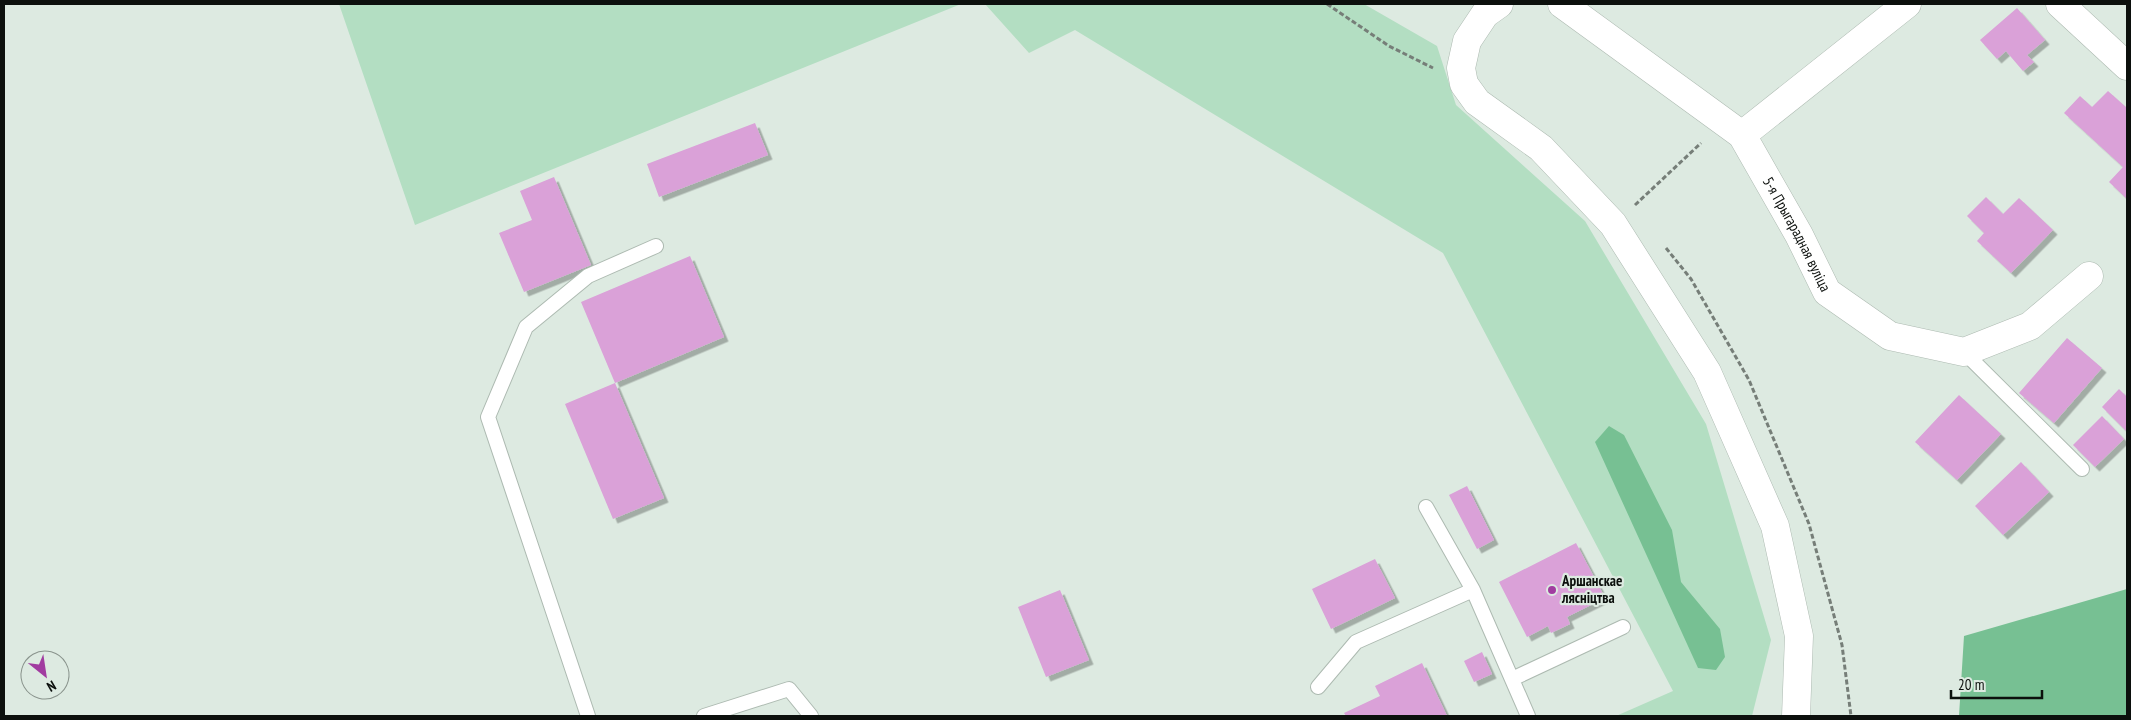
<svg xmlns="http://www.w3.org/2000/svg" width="2131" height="720" viewBox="0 0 2131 720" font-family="'PT Sans Narrow',sans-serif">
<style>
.green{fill:#b3dec2}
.forest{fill:#77c093}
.building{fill:#daa1d8;filter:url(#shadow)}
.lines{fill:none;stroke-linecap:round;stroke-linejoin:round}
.lane-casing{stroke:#adbab1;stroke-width:16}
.street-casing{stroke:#adbab1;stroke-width:29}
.secondary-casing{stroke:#adbab1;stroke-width:29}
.path{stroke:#767e78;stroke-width:3;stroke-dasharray:5 2.5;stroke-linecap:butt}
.lane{stroke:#fff;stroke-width:14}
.street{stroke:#fff;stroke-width:28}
.secondary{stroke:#fff;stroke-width:28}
.poi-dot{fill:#a13ca0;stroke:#ddeae1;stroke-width:2}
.labels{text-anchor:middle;stroke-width:4.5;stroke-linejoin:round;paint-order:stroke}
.street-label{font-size:15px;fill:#0c100d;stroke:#ddeae1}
.poi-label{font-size:15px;font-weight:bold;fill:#0c100d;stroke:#ddeae1;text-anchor:start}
</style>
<defs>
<filter id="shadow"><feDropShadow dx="4.5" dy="4.5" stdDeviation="0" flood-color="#0004"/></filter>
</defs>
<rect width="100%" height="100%" fill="#ddeae1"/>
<!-- green -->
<path class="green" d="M339,4H961L415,225Z
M985,4H1364L1437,46L1456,105L1585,221L1706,424L1771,640L1752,716H1616L1673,691L1443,253L1075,30L1029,53Z"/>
<!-- forest -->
<path class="forest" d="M1609,426L1624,435L1672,530L1681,582L1720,629L1725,657L1716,670L1698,668L1595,442Z
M2127,589V716H1959L1964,636Z"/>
<!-- building -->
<path class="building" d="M2017,8L2045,40L2027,55L2034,62L2023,71L2006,51L1997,59L1980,40Z
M2108,91L2127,108V199L2109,182L2123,167L2064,113L2080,96L2092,107Z
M755,123L768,155L659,197L647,164Z
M554,177L591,265L524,292L499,233L532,220L520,191Z
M1986,197L2003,214L2019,198L2053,230L2011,273L1977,241L1984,233L1967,216Z
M690,256L724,337L615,383L581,302Z
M2067,338L2102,368L2054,423L2019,393Z
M615,383L664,498L613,519L565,404Z
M2119,389L2127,397V432L2102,407Z
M1959,395L2001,434L1957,480L1915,442Z
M2102,416L2124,439L2095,467L2073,445Z
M2021,462L2049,492L2003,535L1975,506Z
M1467,486L1494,540L1477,549L1449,495Z
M1576,543L1605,598L1567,617L1570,624L1551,633L1548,626L1527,637L1499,582Z
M1375,559L1395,598L1331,629L1312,589Z
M1060,590L1089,660L1046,677L1018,607Z
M1482,652L1492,674L1474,682L1464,661Z
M1422,663L1447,716H1346L1344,713L1380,696L1375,686Z"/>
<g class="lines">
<!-- lane casing -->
<g class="lane-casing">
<path id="lane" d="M1964,352L2082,469
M1426,507L1473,590L1528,716
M1512,679L1623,627
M1318,687L1356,642L1473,590
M588,716L488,417L526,327L588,276L656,246
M704,716L789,689L811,716"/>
</g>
<!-- street casing -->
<g class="street-casing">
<g id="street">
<path d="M1499,4L1485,14L1467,41L1461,68L1464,84L1477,102L1541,148L1613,224L1707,372L1775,526L1799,636L1796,716"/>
<path id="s1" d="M1562,4L1742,135L1799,235L1827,292L1890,336L1964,352L2030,326L2089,276"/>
<path d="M2060,4L2127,66"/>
</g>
</g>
<!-- secondary casing -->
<g class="secondary-casing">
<path id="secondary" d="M1742,135L1907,4"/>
</g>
<!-- path -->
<path class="path" d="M1327,4L1389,46L1433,68
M1635,205L1701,143
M1666,248L1691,279L1749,380L1809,524L1842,645L1851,716"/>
<!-- lane -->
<use href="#lane" class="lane"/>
<!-- street -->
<use href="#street" class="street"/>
<!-- secondary -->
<use href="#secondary" class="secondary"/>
</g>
<!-- markers -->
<circle class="poi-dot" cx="1552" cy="590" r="5"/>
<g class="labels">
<!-- street labels -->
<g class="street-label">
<text dy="5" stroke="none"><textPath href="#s1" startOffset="336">5-я Прыгарадная вуліца</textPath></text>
</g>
<!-- poi labels -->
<g class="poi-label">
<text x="1562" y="586">Аршанскае<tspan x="1562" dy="17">лясніцтва</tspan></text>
</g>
</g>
<!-- border -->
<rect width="2131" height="720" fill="none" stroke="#0c100d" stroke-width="10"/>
<!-- north arrow -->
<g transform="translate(45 675) rotate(150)"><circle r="24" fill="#ddeae1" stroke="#89938c"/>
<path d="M0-4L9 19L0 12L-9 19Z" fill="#a13ca0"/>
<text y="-8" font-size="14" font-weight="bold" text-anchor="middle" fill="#0c100d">N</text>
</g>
<!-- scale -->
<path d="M1951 690v8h91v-8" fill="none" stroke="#0c100d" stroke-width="2.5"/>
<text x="1958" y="690" font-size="15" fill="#0c100d" stroke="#ddeae1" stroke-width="4" paint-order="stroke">20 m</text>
</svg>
